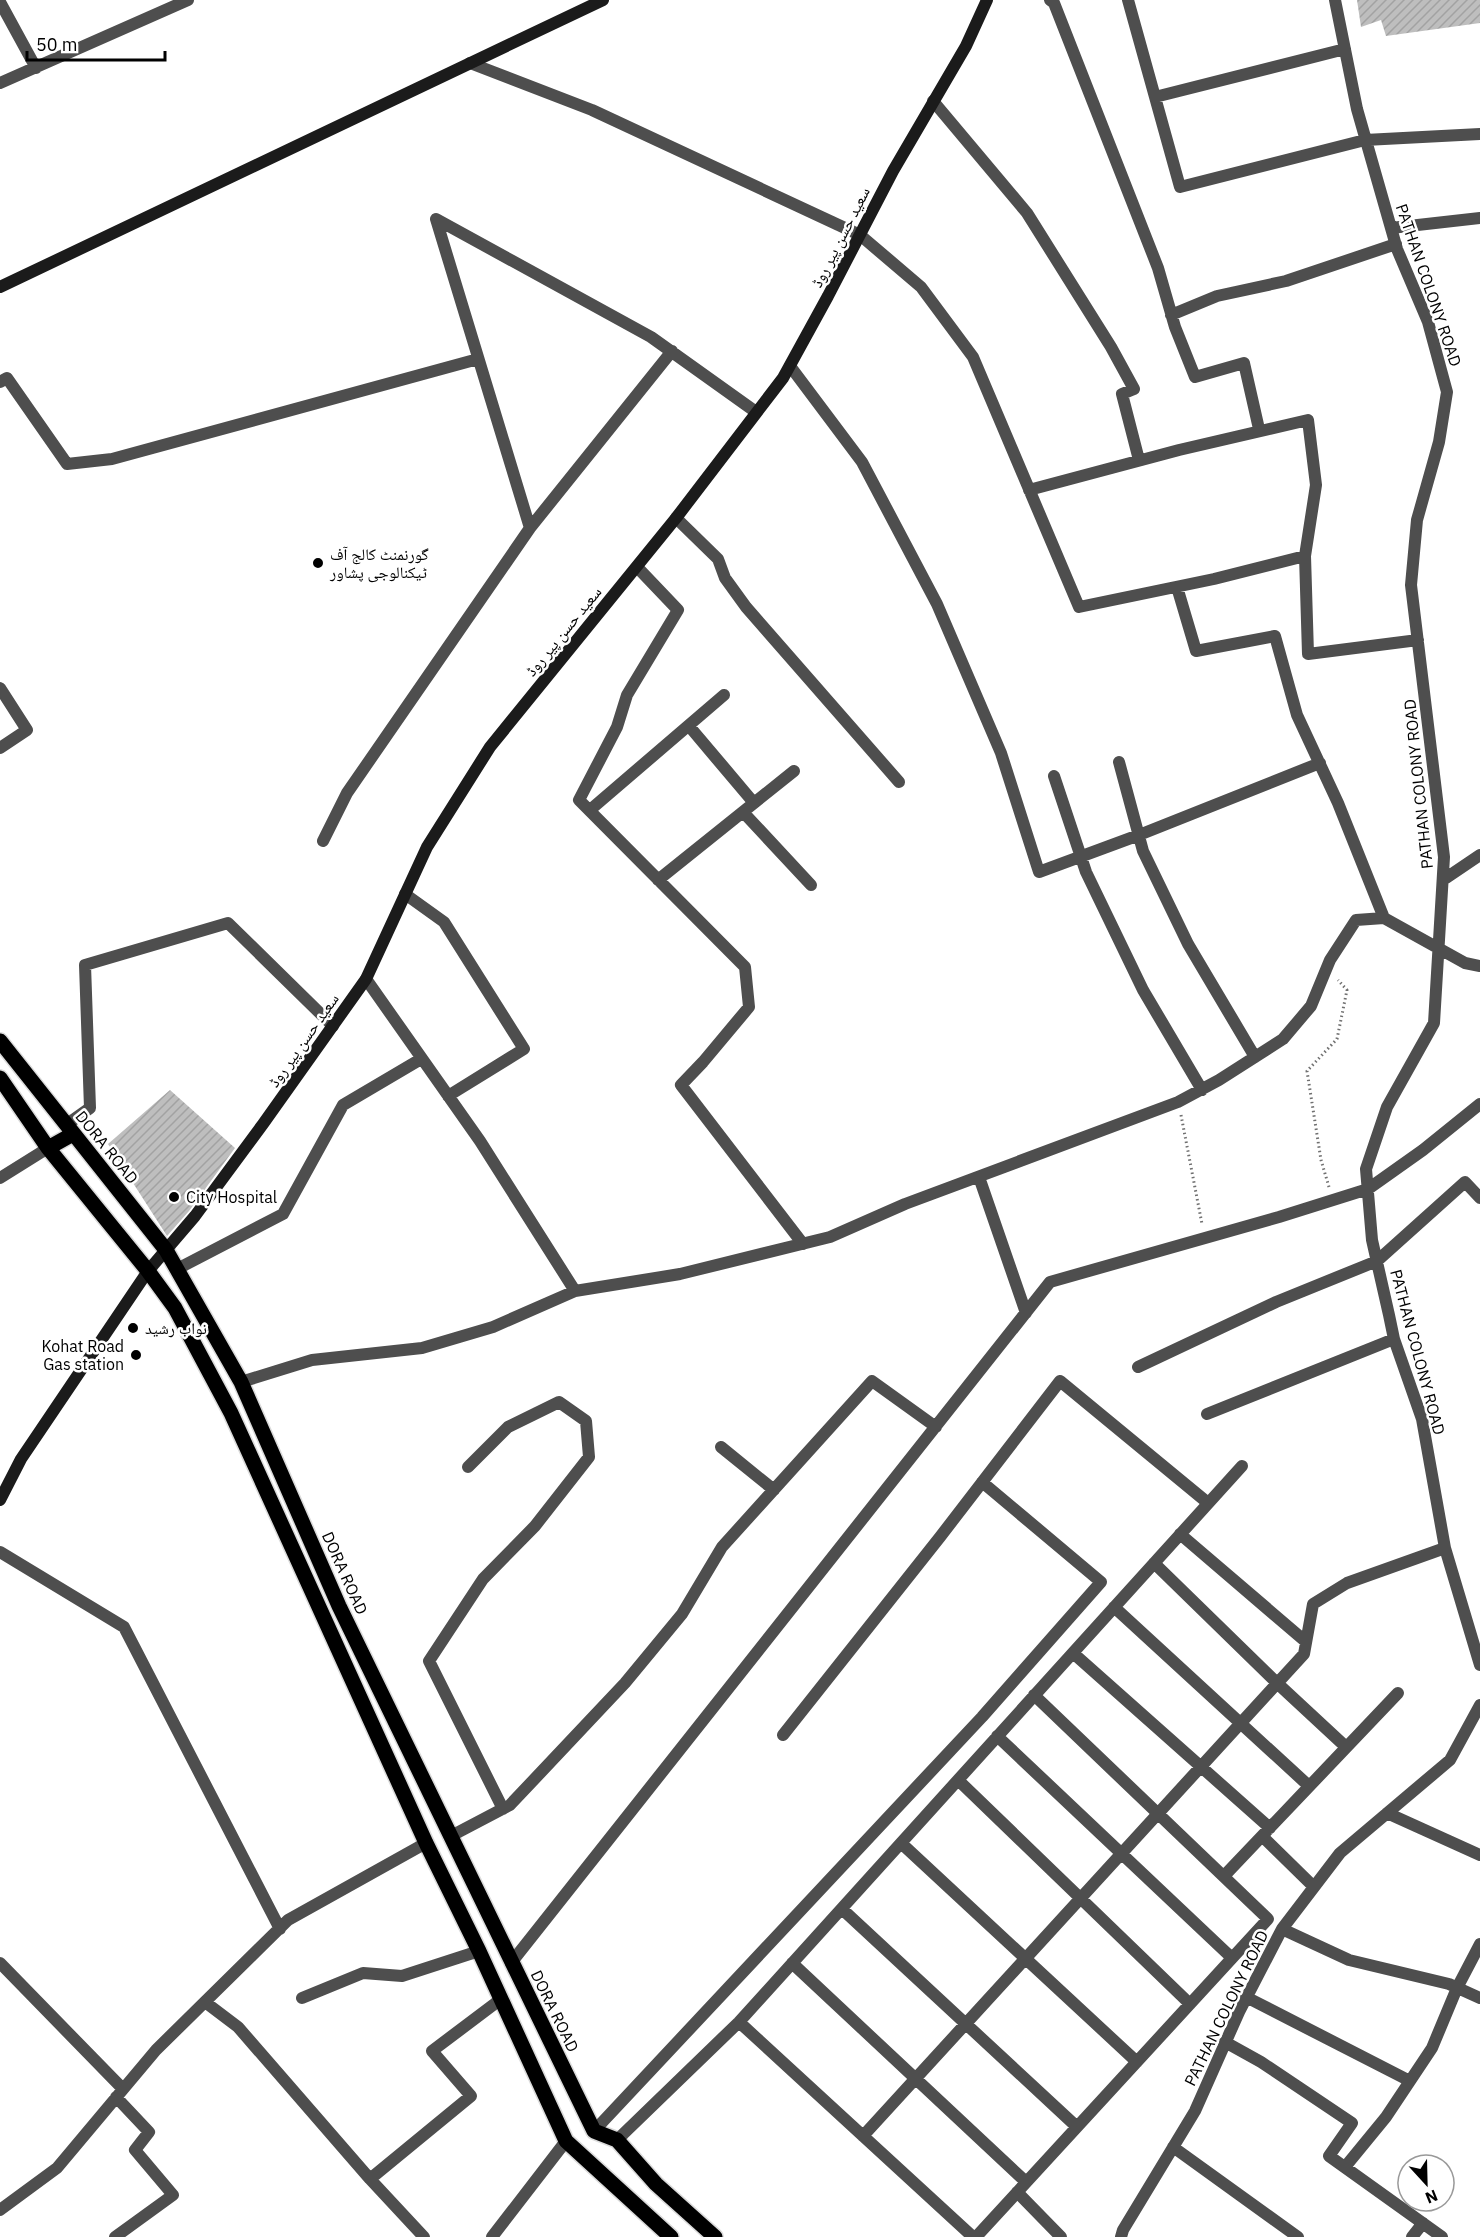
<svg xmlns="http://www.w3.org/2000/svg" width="1480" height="2237" viewBox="0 0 1480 2237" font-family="'IBM Plex Sans','Noto Naskh Arabic',sans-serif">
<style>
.building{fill:url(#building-hatch)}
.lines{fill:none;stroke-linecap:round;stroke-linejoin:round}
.primary-casing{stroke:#dbdbdb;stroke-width:18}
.path{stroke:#707070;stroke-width:3;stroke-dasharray:1.5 3;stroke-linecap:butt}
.street{stroke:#4e4e4e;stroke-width:12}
.secondary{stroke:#1b1b1b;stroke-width:12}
.primary{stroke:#000;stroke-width:15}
.poi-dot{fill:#000;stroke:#fff;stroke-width:2}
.labels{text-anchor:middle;stroke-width:5;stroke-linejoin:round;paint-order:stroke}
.street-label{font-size:16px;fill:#000;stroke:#fff}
.poi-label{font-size:16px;fill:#000;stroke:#fff;text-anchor:start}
</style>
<defs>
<pattern id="building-hatch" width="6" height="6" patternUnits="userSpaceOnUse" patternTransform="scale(1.5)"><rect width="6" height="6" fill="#bebebe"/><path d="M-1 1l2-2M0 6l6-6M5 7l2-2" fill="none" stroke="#a2a2a2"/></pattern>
</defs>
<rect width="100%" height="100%" fill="#fff"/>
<!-- building -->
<path class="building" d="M1357,0H1480V23L1386,36L1381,20L1361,27Z
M170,1090L235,1148L189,1211L167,1236L108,1144Z"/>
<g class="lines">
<!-- primary casing -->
<g class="primary-casing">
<path id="primary" d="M0,1041L166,1250L241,1382L339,1606L594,2131L617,2140L656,2184L715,2237
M0,1078L48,1148L148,1271L175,1308L231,1413L426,1843L479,1951L566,2141L671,2237
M48,1148L73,1134"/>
</g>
<!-- path -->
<path class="path" d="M1181,1115L1202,1224
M1329,1187L1321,1160L1307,1071L1337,1039L1347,990L1338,980"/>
<!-- street -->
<path class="street" d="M1050,0L1054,3L1158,268L1175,327L1195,377L1244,363L1259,429
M1128,0L1180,187L1365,140L1480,134
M1335,0L1357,109L1397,249L1428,322L1447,392L1439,442L1417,520L1411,585L1444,857L1434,1023L1387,1107L1366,1169L1372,1240L1389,1315L1394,1339L1422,1419L1445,1548L1480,1665
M0,2L36,68
M470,63L592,110L860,235L921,287L973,357L1079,607L1214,579L1305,556L1308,654L1418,640
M0,83L188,0
M1155,97L1345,49
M933,101L1027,213L1111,347L1134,389L1122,394L1139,460
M1391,228L1480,218
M1171,315L1217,296L1286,281L1396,244
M790,366L862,462L937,604L1001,753L1039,872L1139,835L1320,763
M0,382L7,378L67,464L112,459L478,359
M1029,490L1179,450L1308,420L1316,485L1305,556
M676,518L718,559L725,578L746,607L899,782
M530,528L672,351
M637,567L678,610L627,695L617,727L579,800L745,967L749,1007L703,1062L681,1085L803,1244
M1177,587L1196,651L1275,636L1297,715L1338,803L1384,918
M0,688L27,730L0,748
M689,726L754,803
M1119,762L1143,851L1188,944L1255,1057
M1054,776L1086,872L1143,990L1202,1090
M590,810L724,695
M743,812L811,885
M323,841L347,793L530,528L436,219L651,337L756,412
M658,880L794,771
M1443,880L1480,855
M405,894L444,922L524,1049L448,1096
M366,979L480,1141L575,1291
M66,1125L90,1108L85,965L228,923L333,1026
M979,1177L1026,1313
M0,1178L48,1148
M177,1269L283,1214L343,1105L421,1059
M1138,1367L1276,1302L1377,1261L1465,1182L1480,1198
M241,1382L312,1360L422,1348L493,1327L575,1291L680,1274L830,1237L905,1204L1178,1102L1219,1080L1283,1039L1311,1006L1330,960L1356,920L1384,918L1465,963L1480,966
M1207,1414L1394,1339
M721,1447L774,1490
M468,1467L508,1427L559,1402L586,1421L589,1457L535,1526L483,1579L429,1661L503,1809
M1180,1534L1305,1641
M0,1552L124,1627L280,1929
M1154,1563L1277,1683L1346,1747
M1114,1607L1309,1786
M1073,1653L1270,1828
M783,1735L940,1537L1060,1381L1208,1503
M997,1736L1232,1958
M958,1780L1190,2004
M1387,1813L1480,1855
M451,1836L510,1805L625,1683L682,1614L722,1547L872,1381L936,1427
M1262,1836L1314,1887
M901,1843L1137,2062
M1224,1876L1398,1693
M842,1909L1077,2127
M1282,1929L1349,1960L1449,1984L1480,1998
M0,1963L123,2089
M511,1963L1050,1282L1279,1217L1368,1189L1423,1150L1480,1104
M792,1963L1026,2182
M1246,1997L1410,2081
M302,1998L363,1973L402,1976L479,1951
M205,2002L238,2027L370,2179L424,2237
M739,2022L973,2237
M1225,2042L1261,2062L1352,2123L1329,2156L1442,2237
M594,2131L982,1717L1101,1582L982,1482
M863,2136L1304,1654L1313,1604L1347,1583L1445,1548
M617,2140L739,2022L1242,1466
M1173,2147L1298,2237
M1345,2167L1386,2117L1432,2048L1457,1988L1480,1944
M370,2179L471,2096L432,2051L501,1999
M1017,2192L1061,2237
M0,2210L57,2168L156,2050L288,1920L426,1843
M115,2237L173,2195L135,2150L149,2132L116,2097
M492,2237L566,2141
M976,2237L1268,1919L1034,1695
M1121,2237L1123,2230L1195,2111L1239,2012L1282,1929L1340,1853L1450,1760L1480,1705
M1412,2237L1423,2223"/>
<!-- secondary -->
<path class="secondary" d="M0,287L603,0
M0,1500L21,1459L148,1271L195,1216L263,1124L366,979L427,847L490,747L676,518L783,378L828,296L893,171L966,46L987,0"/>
<!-- primary -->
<use href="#primary" class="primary"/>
</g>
<!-- markers -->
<g class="poi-dot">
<circle cx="318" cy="563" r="6"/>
<circle cx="174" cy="1197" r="6"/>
<circle cx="133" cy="1328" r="6"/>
<circle cx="136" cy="1355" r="6"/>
</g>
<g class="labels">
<!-- street labels -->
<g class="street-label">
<text transform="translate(840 237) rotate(-63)" y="6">سعید حسن پیر روڈ</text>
<text transform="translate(1429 285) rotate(71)" y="6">PATHAN COLONY ROAD</text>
<text transform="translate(563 631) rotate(-51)" y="6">سعید حسن پیر روڈ</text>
<text transform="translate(1418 784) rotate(-96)" y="6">PATHAN COLONY ROAD</text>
<text transform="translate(303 1040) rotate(-55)" y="6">سعید حسن پیر روڈ</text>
<text transform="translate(107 1147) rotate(51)" y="6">DORA ROAD</text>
<text transform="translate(1418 1352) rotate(75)" y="6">PATHAN COLONY ROAD</text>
<text transform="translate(345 1573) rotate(66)" y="6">DORA ROAD</text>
<text transform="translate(1226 2008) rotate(-64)" y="6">PATHAN COLONY ROAD</text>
<text transform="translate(555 2011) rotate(64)" y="6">DORA ROAD</text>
</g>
<!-- poi labels -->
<g class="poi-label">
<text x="330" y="560">گورنمنٹ کالج آف<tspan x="330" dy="18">ٹیکنالوجی پشاور</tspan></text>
<text x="186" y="1203">City Hospital</text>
<text x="145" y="1334">نواب رشید</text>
<text x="124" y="1352" text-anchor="end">Kohat Road<tspan x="124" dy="18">Gas station</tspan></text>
</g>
</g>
<!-- north arrow -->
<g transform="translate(1426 2183) rotate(158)"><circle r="28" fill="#ffffff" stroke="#999999" stroke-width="1.5"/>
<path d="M0-4.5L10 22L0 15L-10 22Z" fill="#000000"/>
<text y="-9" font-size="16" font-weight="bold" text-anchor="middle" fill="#000000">N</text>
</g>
<!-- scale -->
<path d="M27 51v9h138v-9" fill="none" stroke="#000000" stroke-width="3"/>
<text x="36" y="51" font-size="18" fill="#000000" stroke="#ffffff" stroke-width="4.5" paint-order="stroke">50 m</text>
</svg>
